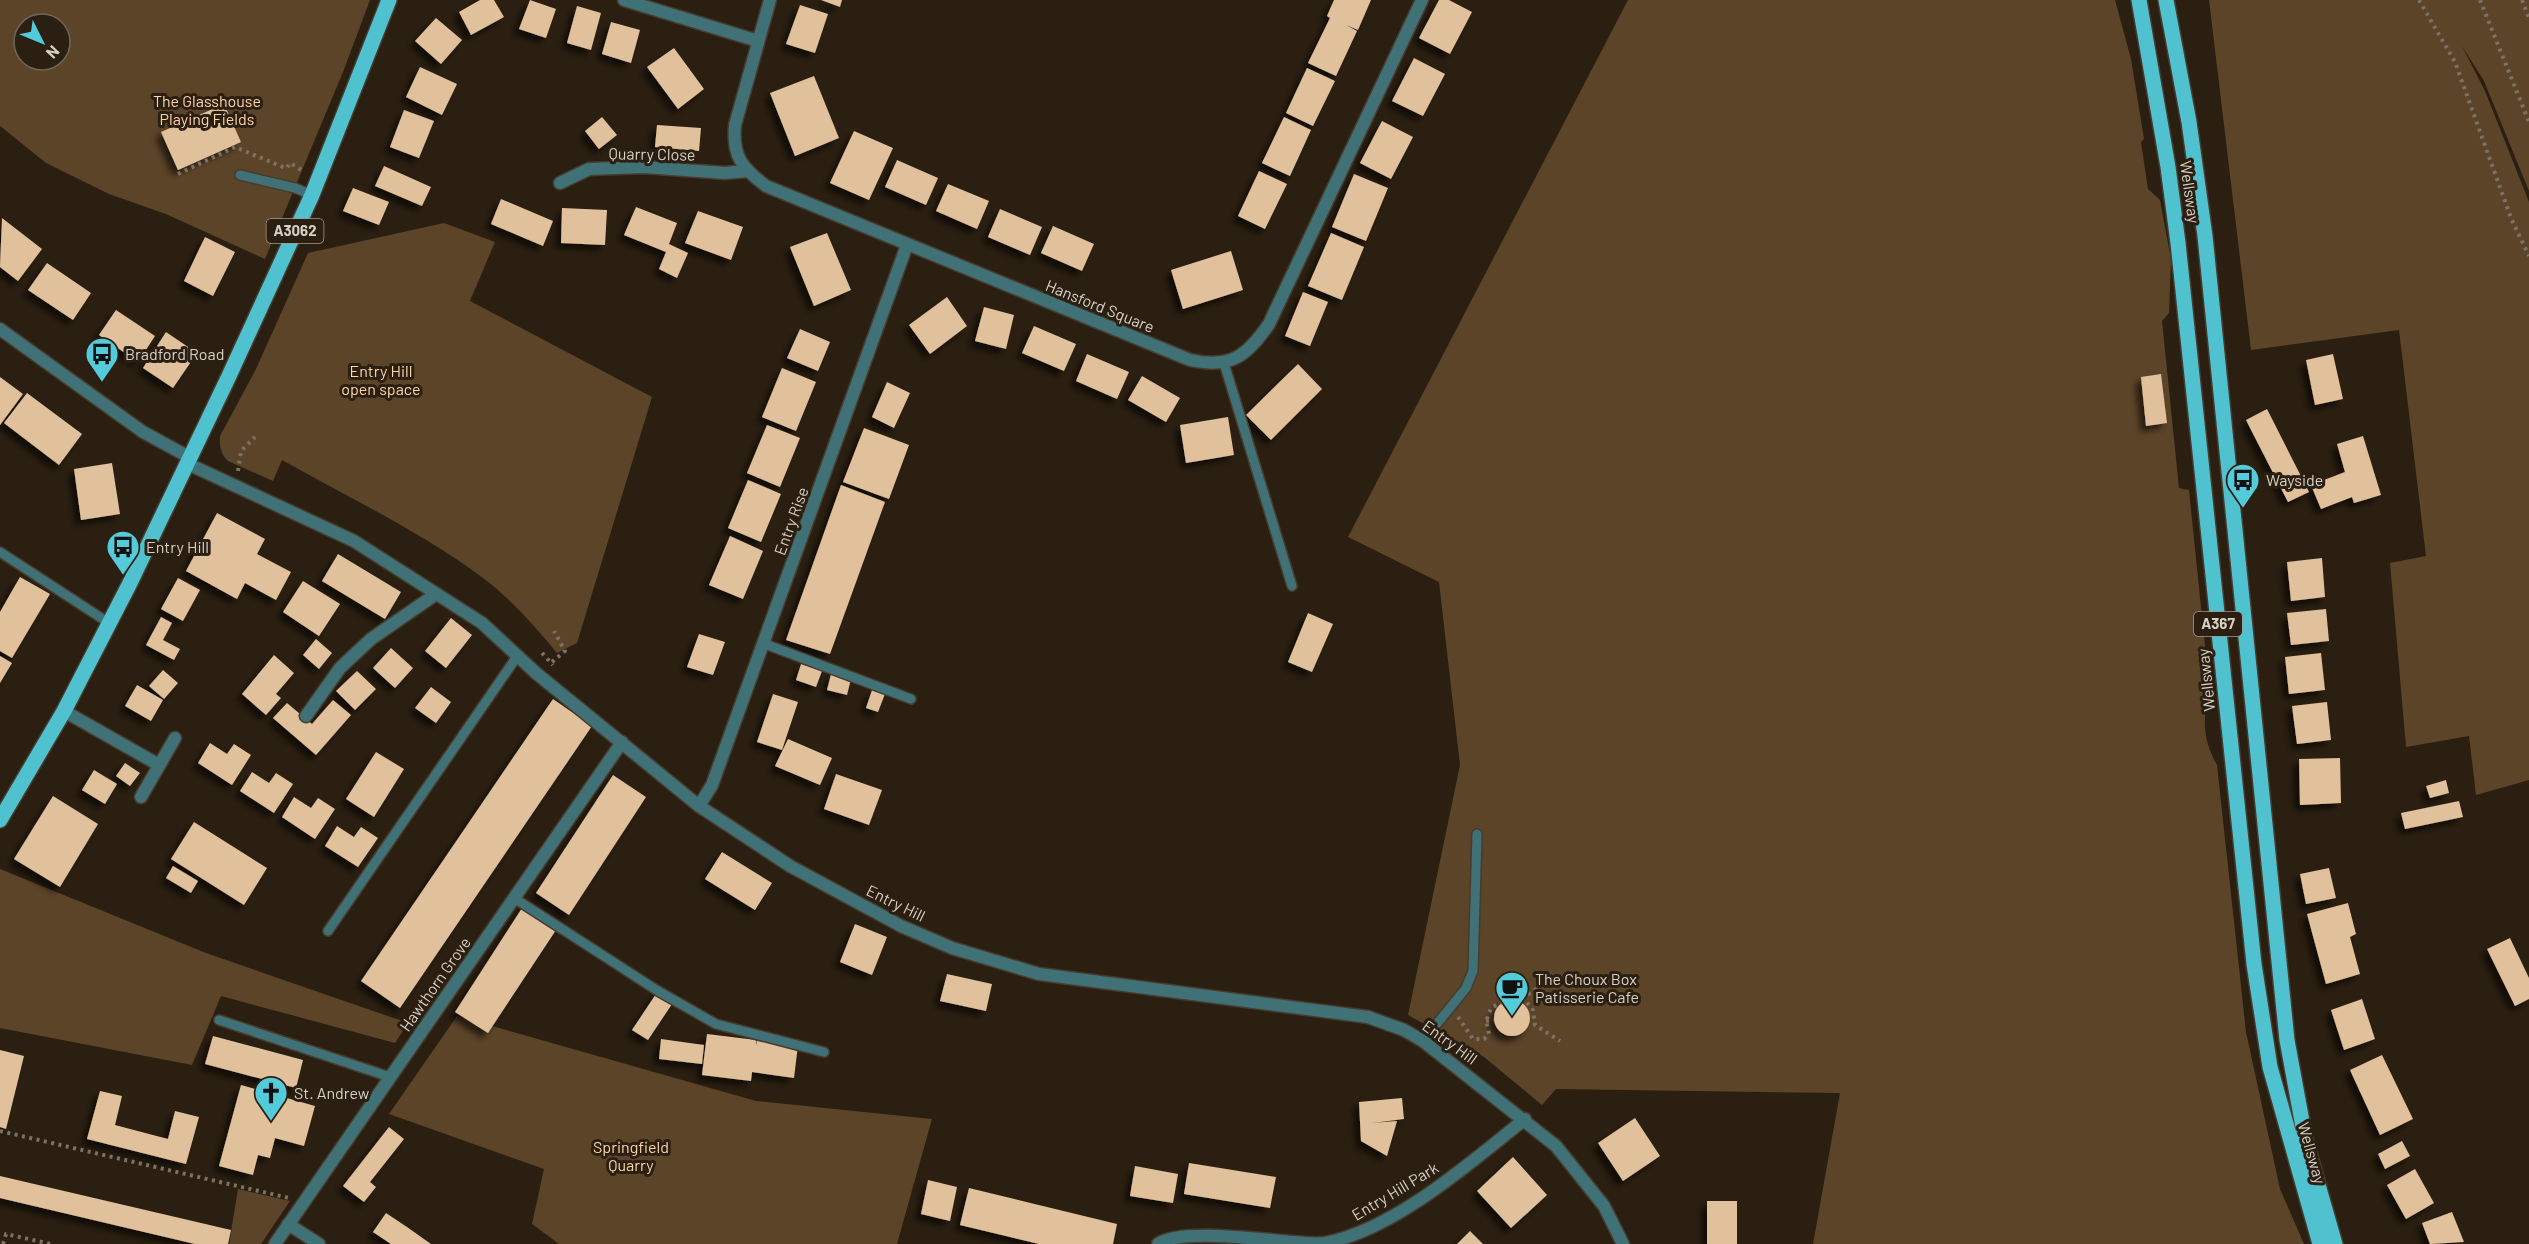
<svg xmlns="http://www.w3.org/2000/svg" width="2529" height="1244" viewBox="0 0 2529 1244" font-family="Barlow,sans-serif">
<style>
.green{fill:#5c4428;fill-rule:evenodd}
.building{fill:#e1c19c;filter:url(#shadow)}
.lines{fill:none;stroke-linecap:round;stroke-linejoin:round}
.service-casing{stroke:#473b2e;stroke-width:12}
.minor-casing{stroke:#473b2e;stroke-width:15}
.tertiary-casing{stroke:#473b2e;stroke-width:15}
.primary-casing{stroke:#473b2e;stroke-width:18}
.path{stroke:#7b7165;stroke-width:4;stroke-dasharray:3 4.5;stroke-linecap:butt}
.service{stroke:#3f7177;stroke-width:9}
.minor{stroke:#3f7177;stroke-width:12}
.tertiary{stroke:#3f7177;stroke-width:12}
.primary{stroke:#50c1cf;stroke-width:15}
.labels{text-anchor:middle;stroke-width:6;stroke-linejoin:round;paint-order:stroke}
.shield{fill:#2b1f11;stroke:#a49b90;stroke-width:1.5}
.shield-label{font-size:15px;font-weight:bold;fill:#d8d0c7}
.park-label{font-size:16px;fill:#fcd5a8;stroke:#2b1f11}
.street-label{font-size:16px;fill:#d8d0c7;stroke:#2b1f11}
.poi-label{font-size:16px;fill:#d8d0c7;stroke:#2b1f11;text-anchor:start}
</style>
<defs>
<filter id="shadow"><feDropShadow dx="-5.5" dy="5.5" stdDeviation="3" flood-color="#0009"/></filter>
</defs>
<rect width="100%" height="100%" fill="#2b1f11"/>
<!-- green -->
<path class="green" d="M0,0H370L343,72L265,259L166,214L109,194L46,163L0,126ZM24,24H60V60H24Z
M1628,0H2115L2131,59L2144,139L2141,142L2148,189L2160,200L2171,259L2169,313L2162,321L2179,488L2189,490L2210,695C2201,720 2204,742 2217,765L2246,1032L2280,1189L2304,1244H1813L1840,1093L1556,1089L1542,1105L1484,1057L1408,1015L1460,765L1439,582L1348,537Z
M2209,0H2529V191L2484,81L2462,46L2485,91L2529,202V780L2476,795L2469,736L2406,747L2390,563L2426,556L2399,330L2251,350Z
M444,223L495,242L470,301L652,397L577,643L557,653C535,626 511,599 483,578C422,532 349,498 282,460L273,481L228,461C221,455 219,445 220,436L256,369L308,253Z
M0,869L206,953L408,1023L395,1043L221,996L192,1065L0,1028Z
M457,1016L756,1101L932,1119L897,1244H559L532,1224L544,1169L389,1114Z
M238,1189L290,1201L261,1244H229Z"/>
<!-- building -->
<path class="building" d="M480,0H494L504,17L471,35L459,12Z
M530,0L556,9L546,38L519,29Z
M821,0H842L840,7Z
M1334,0H1371L1358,30L1346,25L1357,31L1336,76L1308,63L1330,18L1327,16Z
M1439,0H1449L1472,12L1450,54L1419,38Z
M800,5L828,14L815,53L786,44Z
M577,6L601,13L591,50L567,43Z
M436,18L462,40L441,64L415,41Z
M611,22L640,30L631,63L602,54Z
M674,48L704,89L678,109L647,67Z
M1414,58L1445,74L1423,116L1392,101Z
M420,67L457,84L442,115L406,97Z
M1307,68L1335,81L1313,126L1286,113Z
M814,76L839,138L795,156L770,93Z
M224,104L241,142L178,170L161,132Z
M404,110L434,121L419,158L390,147Z
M602,117L617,135L599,149L585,131Z
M1284,117L1311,130L1290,176L1262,163Z
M1382,121L1413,137L1391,179L1360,163Z
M657,125L701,128L699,151L655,147Z
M854,131L893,148L869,200L830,183Z
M897,160L938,178L926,205L885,187Z
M384,166L431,187L422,206L375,186Z
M1259,171L1287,184L1265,229L1238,216Z
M1354,174L1388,188L1366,241L1332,227Z
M948,184L989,201L977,229L936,211Z
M353,188L389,202L379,225L343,211Z
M501,199L553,221L543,246L491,224Z
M636,207L677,223L669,244L688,253L677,278L659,269L666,252L624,235Z
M562,208L607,210L605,245L561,243Z
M1000,209L1042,227L1030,255L988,237Z
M698,211L743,227L731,260L685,243Z
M2,218L42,249L18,281L0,267Z
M1053,226L1094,244L1082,271L1041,253Z
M827,233L851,290L814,306L790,247Z
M1331,233L1364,247L1342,300L1308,286Z
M205,237L235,252L213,296L184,281Z
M1231,251L1243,290L1183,309L1171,270Z
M47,263L91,293L73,320L28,290Z
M1303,292L1328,302L1310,346L1285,336Z
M947,297L967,326L930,354L909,325Z
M984,307L1014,315L1006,349L975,341Z
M116,310L155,336L138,362L99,335Z
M1034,326L1076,344L1064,371L1022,353Z
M800,329L830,342L818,371L787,358Z
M166,332L197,353L173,388L143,368Z
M1087,354L1129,372L1117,399L1076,381Z
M2333,354L2343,399L2315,405L2306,360Z
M1298,364L1322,389L1271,440L1246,415Z
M782,368L816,382L796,431L762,417Z
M2161,374L2167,423L2146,426L2141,377Z
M1142,376L1180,398L1166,422L1128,400Z
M0,377L23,394L0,425Z
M887,382L910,393L894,428L872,417Z
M27,393L82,434L59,465L4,423Z
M2267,409L2309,492L2288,502L2246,420Z
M1228,417L1234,455L1186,463L1180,425Z
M767,425L800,438L780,487L747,473Z
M864,428L909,445L889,499L843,482Z
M2363,436L2381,495L2354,503L2352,497L2321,509L2311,485L2345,472L2337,444Z
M112,463L120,514L81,520L74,469Z
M748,480L781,494L761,542L728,528Z
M841,485L885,502L830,654L786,640Z
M217,513L265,539L257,554L291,572L276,600L245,583L237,599L186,571Z
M730,536L763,551L743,599L709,585Z
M338,554L401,592L385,619L322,581Z
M2322,558L2325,597L2291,601L2287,562Z
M20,577L50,594L12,658L0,651V612Z
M178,578L200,590L183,621L161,609Z
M303,581L340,604L319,636L283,612Z
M2326,609L2329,641L2291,645L2287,613Z
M1308,613L1333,624L1312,672L1288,662Z
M161,617L172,623L163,640L180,649L174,660L146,645Z
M451,618L472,635L446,668L425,651Z
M699,634L725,642L713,675L687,667Z
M316,639L332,653L319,669L303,655Z
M391,648L413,668L395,688L373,668Z
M2321,653L2325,690L2289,694L2285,657Z
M274,655L294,673L276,694L281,698L266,715L242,694Z
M0,656L12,663L0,683Z
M801,664L822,671L816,687L796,680Z
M163,670L178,683L164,699L149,686Z
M357,671L376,689L355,710L336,691Z
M831,674L851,679L847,695L827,690Z
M137,685L163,700L151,721L125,706Z
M431,687L451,702L436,723L415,708Z
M872,690L885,694L878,712L866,708Z
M773,694L798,702L782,750L757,742Z
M553,699L592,726L400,1008L361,981Z
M333,700L351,715L316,755L273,718L287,703L312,724Z
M2327,702L2331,740L2297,744L2292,706Z
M788,739L832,758L820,785L775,766Z
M210,743L227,754L234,744L251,755L232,785L198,763Z
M376,752L404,769L374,817L346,799Z
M2340,758L2341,803L2300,805L2299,759Z
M125,763L140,773L130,786L116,776Z
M94,770L117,784L105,804L82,790Z
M252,772L269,783L276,773L293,784L274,813L240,791Z
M836,774L882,790L869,825L824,809Z
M613,775L646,797L569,915L536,893Z
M2446,780L2449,793L2430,798L2426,786Z
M53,796L98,824L60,887L14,859Z
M294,797L311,808L318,798L335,809L315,839L282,817Z
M2459,801L2463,817L2405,829L2401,813Z
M194,822L267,868L244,905L171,859Z
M337,826L354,837L361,827L378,838L358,867L325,846Z
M722,852L772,883L755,910L705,879Z
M173,866L198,881L191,893L166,878Z
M2329,868L2336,898L2306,904L2300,874Z
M2348,903L2356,934L2350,937L2360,974L2326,984L2307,914Z
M524,905L558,927L488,1033L455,1012Z
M855,924L887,937L872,975L840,962Z
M2510,938L2529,978V999L2515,1006L2487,949Z
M947,974L992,984L986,1011L940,1001Z
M658,991L674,1001L648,1040L632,1030Z
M2362,999L2375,1039L2344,1050L2331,1010Z
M1494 1018a18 18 0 1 1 36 0a18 18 0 1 1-36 0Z
M707,1034L756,1040V1046L757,1039L798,1045L794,1078L752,1072L751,1081L702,1075Z
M213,1036L303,1060L296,1088L205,1064Z
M661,1039L704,1045L702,1064L659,1059Z
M0,1050L24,1056L6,1129L0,1127Z
M2382,1055L2413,1119L2380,1135L2350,1070Z
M241,1085L315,1106L304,1146L275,1138L270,1158L258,1155L253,1175L219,1166Z
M100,1091L122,1096L115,1125L168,1139L175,1111L199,1117L186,1164L87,1139Z
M1402,1098L1404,1119L1372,1123L1397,1121L1387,1156L1361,1141L1359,1102Z
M1635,1118L1660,1156L1623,1181L1598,1143Z
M389,1127L404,1139L370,1182L376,1187L364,1202L343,1186Z
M2402,1141L2410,1156L2385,1169L2378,1154Z
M1513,1157L1547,1195L1511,1228L1477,1191Z
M1189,1163L1276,1177L1270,1208L1184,1194Z
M1135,1166L1178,1174L1173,1203L1130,1196Z
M2415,1169L2434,1203L2406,1219L2387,1185Z
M0,1176L231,1230L228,1244H195L0,1198Z
M928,1180L957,1187L950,1221L921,1214Z
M969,1188L1117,1224L1113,1244H1039L960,1225Z
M1707,1201H1737V1244H1707Z
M2452,1212L2464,1242L2430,1244L2422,1223Z
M386,1213L407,1227L431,1244H391L373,1232Z
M1470,1231L1483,1244H1457Z"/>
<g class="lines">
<!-- service casing -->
<g class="service-casing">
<path id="service" d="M240,175L295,188L312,195
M1224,363L1292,586
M0,552L109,623
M765,644L911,699
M514,898L658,991L716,1024L824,1052
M328,931L518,655
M219,1020L390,1077
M1423,1041L1466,988L1473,971L1477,834"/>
</g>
<!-- minor casing -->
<g class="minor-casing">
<path id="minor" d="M624,0L758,41
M770,0L735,125C732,156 742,168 766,186L1190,360C1231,369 1247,356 1269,324L1422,0
M560,183L589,169L644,167L725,173L747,171
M0,329L143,432L189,457
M64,711L159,765
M306,716L340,668L371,639L436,594
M141,797L175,738
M699,806L712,785L907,245
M288,1224L319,1244
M275,1244L622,742
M1158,1244C1181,1228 1262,1240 1293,1242C1303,1243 1315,1244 1325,1243C1394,1230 1470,1163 1525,1119"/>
</g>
<!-- tertiary casing -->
<g class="tertiary-casing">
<path id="tertiary" d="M186,463L354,541L482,623L536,673L699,806L790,866L901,926L952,948L1039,974L1368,1017L1404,1030L1423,1041L1556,1146L1604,1206L1623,1244"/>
</g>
<!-- primary casing -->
<g class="primary-casing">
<path id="primary" d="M2139,0L2168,167L2178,243L2254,964L2270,1067L2320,1244
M2166,0L2189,122L2205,236L2287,1040L2306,1143L2335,1244
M0,820L64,711L130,583L229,376L312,195L389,0"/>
</g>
<!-- path -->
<path class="path" d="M2419,0L2455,62L2511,218L2529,256
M2480,0L2529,122
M2522,0L2529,18
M178,174L235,147L283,167L287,168L290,163L303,171
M238,471L241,451L255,437
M542,653L553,665
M552,662L565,651L554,631
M1522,997L1533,1010L1535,1025L1560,1041
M1458,1017L1473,1039H1484L1489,1034L1486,1021L1491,1008L1515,995C1530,999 1537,988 1546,977
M1486,1021L1494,1020
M0,1131L289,1198
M3,1244L6,1234L51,1244"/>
<!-- service -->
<use href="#service" class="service"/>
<!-- minor -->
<use href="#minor" class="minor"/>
<!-- tertiary -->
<use href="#tertiary" class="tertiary"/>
<!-- primary -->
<use href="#primary" class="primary"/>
</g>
<!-- icons -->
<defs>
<g id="bus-pin" transform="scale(1.725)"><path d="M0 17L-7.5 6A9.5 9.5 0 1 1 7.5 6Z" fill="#53cbda" stroke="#2b1f11"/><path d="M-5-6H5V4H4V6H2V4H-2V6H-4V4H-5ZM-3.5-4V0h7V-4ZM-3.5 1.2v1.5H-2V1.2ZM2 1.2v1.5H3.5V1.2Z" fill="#111"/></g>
<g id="cafe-pin" transform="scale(1.725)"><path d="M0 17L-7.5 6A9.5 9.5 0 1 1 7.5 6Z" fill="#53cbda" stroke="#2b1f11"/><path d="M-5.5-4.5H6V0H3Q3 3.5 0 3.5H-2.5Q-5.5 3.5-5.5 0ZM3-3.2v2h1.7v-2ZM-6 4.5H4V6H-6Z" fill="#111"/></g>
<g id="church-pin" transform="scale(1.725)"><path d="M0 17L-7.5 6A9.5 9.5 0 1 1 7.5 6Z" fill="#53cbda" stroke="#2b1f11"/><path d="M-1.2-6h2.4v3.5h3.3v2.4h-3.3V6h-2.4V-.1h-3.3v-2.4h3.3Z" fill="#111"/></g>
</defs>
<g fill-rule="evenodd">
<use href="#bus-pin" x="102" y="354"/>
<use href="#bus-pin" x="2243" y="480"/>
<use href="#bus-pin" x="123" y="547"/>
<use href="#cafe-pin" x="1512" y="988"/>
<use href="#church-pin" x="271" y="1093"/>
</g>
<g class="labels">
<!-- shield labels -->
<g class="shield">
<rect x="266.5" y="219" width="57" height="24" rx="4.5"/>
<rect x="2194" y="612" width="48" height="24" rx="4.5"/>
</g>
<g class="shield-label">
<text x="295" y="236">A3062</text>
<text x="2218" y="629">A367</text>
</g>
<!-- park labels -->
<g class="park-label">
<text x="207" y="107">The Glasshouse<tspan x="207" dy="18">Playing Fields</tspan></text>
<text x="381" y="377">Entry Hill<tspan x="381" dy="18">open space</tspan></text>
<text x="631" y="1153">Springfield<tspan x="631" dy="18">Quarry</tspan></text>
</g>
<!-- street labels -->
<g class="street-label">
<text transform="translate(652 154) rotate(1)" y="6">Quarry Close</text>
<text transform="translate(2190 192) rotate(82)" y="6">Wellsway</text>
<text transform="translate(1100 306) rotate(22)" y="6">Hansford Square</text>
<text transform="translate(791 521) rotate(-70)" y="6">Entry Rise</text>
<text transform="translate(2206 680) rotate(-96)" y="6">Wellsway</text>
<text transform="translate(896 903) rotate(26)" y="6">Entry Hill</text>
<text transform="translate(435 984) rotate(-55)" y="6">Hawthorn Grove</text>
<text transform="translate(1450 1042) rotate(36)" y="6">Entry Hill</text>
<text transform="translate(2312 1153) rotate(74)" y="6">Wellsway</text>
<text transform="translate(1395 1191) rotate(-31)" y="6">Entry Hill Park</text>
</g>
<!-- poi labels -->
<g class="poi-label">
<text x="125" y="360">Bradford Road</text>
<text x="2266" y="486">Wayside</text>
<text x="146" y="553">Entry Hill</text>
<text x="1535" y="985">The Choux Box<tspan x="1535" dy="18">Patisserie Cafe</tspan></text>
<text x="294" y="1099">St. Andrew</text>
</g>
</g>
<!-- north arrow -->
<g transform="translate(42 42) rotate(133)"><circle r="28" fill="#2b1f11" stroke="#70665a" stroke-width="1.5"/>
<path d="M0-4.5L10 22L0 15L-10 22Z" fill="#53cbda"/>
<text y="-9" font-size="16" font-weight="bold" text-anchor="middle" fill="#d8d0c7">N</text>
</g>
</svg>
